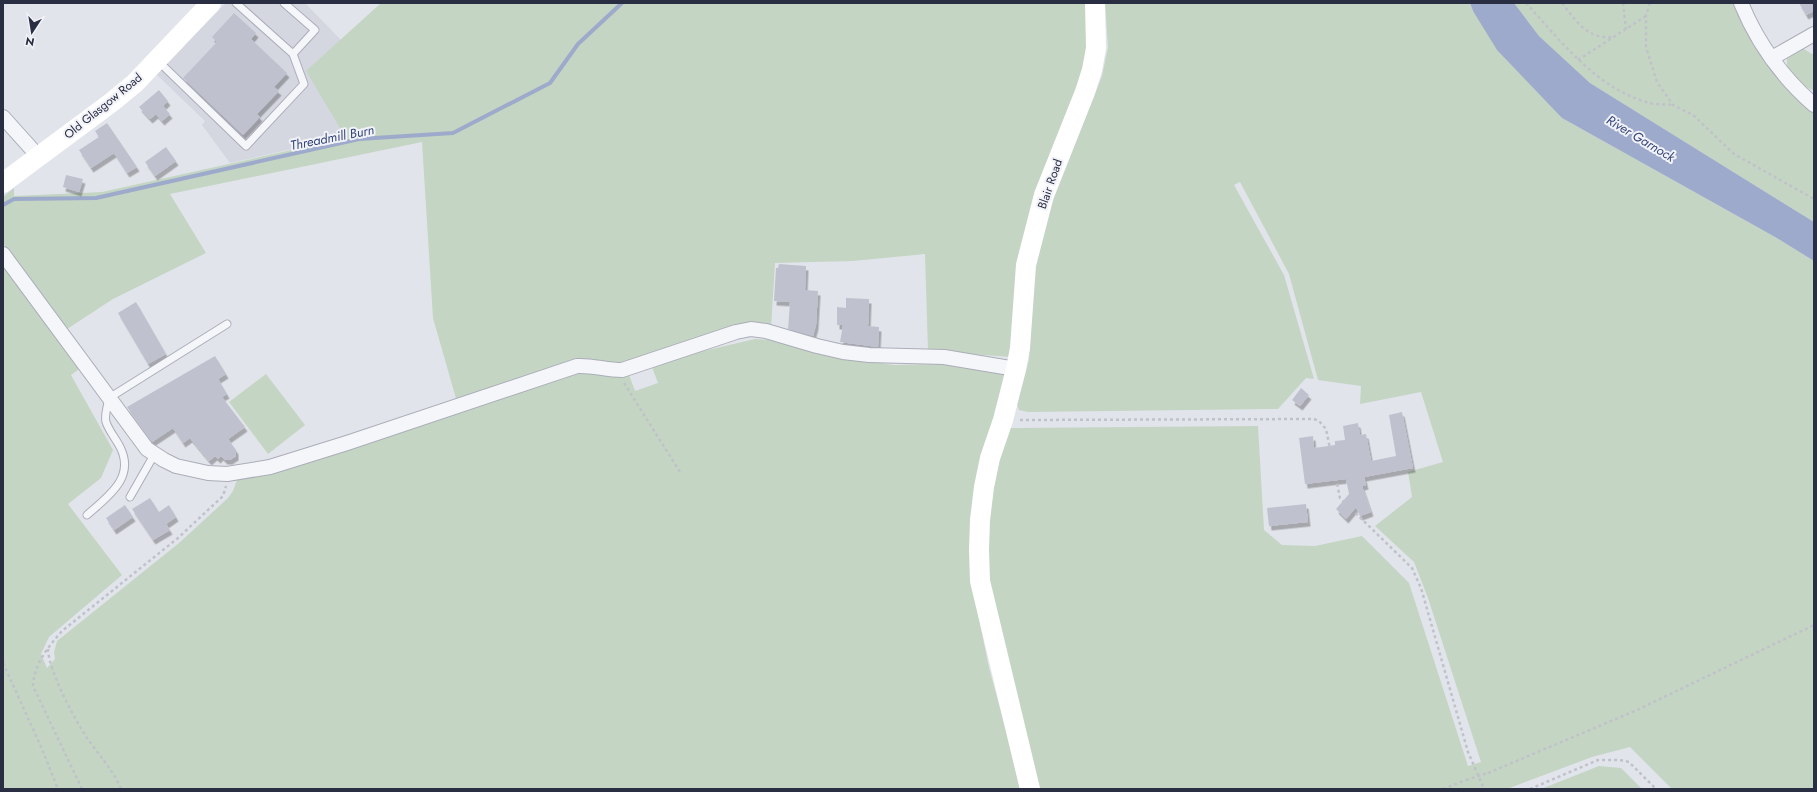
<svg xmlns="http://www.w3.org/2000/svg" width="1817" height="792" viewBox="0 0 1817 792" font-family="Jost,sans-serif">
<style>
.built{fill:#d4d6e0}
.green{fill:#c4d5c3}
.water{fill:#9daacb}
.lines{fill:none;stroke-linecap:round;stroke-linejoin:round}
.stream{stroke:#9daacb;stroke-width:4}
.building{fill:#bfc2ce;filter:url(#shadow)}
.lane-casing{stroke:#abadb9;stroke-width:9}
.street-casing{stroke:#abadb9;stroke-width:16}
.path{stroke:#c0c2ca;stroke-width:2.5;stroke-dasharray:3 3;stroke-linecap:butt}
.lane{stroke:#f5f6f9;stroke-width:7}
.street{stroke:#f5f6f9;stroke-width:14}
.secondary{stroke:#fff;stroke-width:20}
.path-bridge{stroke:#c0c2ca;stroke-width:2.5;stroke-dasharray:3 3;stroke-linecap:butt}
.labels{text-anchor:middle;stroke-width:4;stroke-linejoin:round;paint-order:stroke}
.street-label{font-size:12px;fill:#2a2e43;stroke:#f2f3f8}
.water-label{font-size:13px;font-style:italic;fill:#334478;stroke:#f2f3f8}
</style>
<defs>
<filter id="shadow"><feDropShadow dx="2.5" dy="4.5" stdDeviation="0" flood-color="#0004"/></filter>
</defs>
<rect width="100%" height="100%" fill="#e2e4eb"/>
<!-- built -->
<path class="built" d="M226,3H305L341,40L307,71L346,137L230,163L202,125L205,121L156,74Z"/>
<!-- green -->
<path class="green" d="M381,3H1088V47L1011,357L928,351L925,254L853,261L775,263L771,328L623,365L602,363L457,402L433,318L422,142L170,194L206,253L113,299L64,331L3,243V197L14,188V196L102,192L346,138L306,71Z
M1105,3H1470L1473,11L1562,118L1775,237L1814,261V789H1672L1630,747L1592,757L1507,789H1037L987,580L989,497L1008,428L1258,426L1264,530L1282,545L1315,546L1362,536L1409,583L1468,766L1481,762L1428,598L1414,562L1375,526L1412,497L1408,472L1443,462L1421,392L1360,404L1361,386L1318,380L1289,274L1240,182L1234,185L1284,275L1314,379L1306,378L1278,409L1028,412L1019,410L1017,404L1029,360L1032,288L1035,268L1052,203L1102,76L1108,47Z
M1514,3H1735L1806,107L1814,113V222L1590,83L1539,36Z
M1799,46L1812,54L1814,53V90C1802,88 1780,69 1789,55C1791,52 1796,49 1799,46Z
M3,262L82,367L71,375L113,450L101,478L68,504L122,575L49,637L41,654L47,668L55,659L54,652L57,641L179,543L228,498L233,491L237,480L276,470L578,372L592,371L612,377L629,375L635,391L658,383L652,367L686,355L755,339L773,340L805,348L819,354L894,365L947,364L1003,372L1006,378L972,584L989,668L1022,789H3Z
M266,374L305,425L268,454L229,402Z
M1599,766L1621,768L1642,789H1541Z"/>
<!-- water -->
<path class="water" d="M1470,3H1514L1539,36L1590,83L1814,222V261L1775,237L1562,118L1497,50L1473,11Z"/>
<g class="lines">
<!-- stream -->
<path class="stream" d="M3,205L14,199L96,198L359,139L453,133L550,83L578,44L622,3"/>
</g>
<!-- building -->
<path class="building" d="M1799,3H1814V11L1806,15Z
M234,13L256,33L251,39L287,73L274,87L279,91L257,114L260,117L243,135L183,78L217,42L212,37Z
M159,90L168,101L163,106L170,114L162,121L156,114L150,119L139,107Z
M107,123L137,167L127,173L114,153L91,168L79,150L99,137L95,131Z
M166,147L176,161L155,176L145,162Z
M66,175L83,179L79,192L63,187Z
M779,264L806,266L805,290L818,291L816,325L813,336L788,329L790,302L774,301L776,268H778Z
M846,298L869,299L868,326L879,327L878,347L840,342L843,325H837V307L846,308Z
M136,302L166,354L148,364L118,313Z
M215,356L226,374L218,379L227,394L222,397L245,427L228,439L236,450V456L230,460H225L221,456L218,459L215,456L209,461L190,438L183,443L173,428L152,442L127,407Z
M1301,388L1309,395L1300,406L1292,400Z
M1402,412L1413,468L1364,477L1366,485L1362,486L1371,512L1360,516L1356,507L1346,519L1336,509L1349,494L1346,479L1305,484L1299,438L1313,436L1314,448L1335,445V441L1345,440L1343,426L1358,423L1360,435L1366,434L1371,461L1396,456L1389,415Z
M150,498L159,512L169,505L176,517L166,524L170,530L153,540L132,509Z
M1306,504L1308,522L1269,526L1267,508Z
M125,505L133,517L114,530L106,518Z"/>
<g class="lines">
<!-- lane casing -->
<g class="lane-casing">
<path id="lane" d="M236,3L293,54L315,30L284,3
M157,60L246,146L304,84L293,54
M130,497L154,455
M87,515C107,497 136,478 120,447C116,439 109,431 106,422C104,416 108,404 109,398L227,324"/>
</g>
<!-- street casing -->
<g class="street-casing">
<path id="street" d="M1741,3C1757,42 1782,77 1814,105
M1772,58L1814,34
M3,117L38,156
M3,254L147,449L164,460L176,466L208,473L227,474L270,467L347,443L577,366C592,365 606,370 622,370L736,332L751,329L766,331L817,346L843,352L869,355L944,357L1016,369"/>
</g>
<!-- path -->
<path class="path" d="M1526,3C1561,41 1594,86 1646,102C1654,105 1664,104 1673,105
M1562,3C1576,21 1587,39 1612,37
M1623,3L1626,29
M1650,3L1646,15V47L1657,82L1673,105L1693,115L1734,154L1814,199
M1578,60L1646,16
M624,383L680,472
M1020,420L1314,419L1319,421L1326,429L1340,498L1412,568L1421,588L1468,752L1484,789
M48,649C49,672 74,718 87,738C99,755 113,770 121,789
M3,663L42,749L58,789
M1488,773L1637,710L1814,625
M82,789L33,686C34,664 48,647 62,631L178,538L223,496L226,486
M1443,789L1466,780
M1530,789L1598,760H1620L1629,762L1656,789"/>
<!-- lane -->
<use href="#lane" class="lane"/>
<!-- street -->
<use href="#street" class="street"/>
<!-- secondary -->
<path class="secondary" d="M3,183L112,102L135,83L211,3
M1030,789L980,581L979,550L980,520L984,487L990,458L1003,420L1016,369L1020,348L1026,265L1044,195L1085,92L1092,70L1096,48L1095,3"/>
<!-- path-bridge -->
<path class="path-bridge" d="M1466,780L1488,773"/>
</g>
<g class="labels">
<!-- street labels -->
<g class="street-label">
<text transform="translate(103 106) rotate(-39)" y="4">Old Glasgow Road</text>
<text transform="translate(1050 184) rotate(-71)" y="4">Blair Road</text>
</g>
<!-- water labels -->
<g class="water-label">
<text transform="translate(332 137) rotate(-11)" y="5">Threadmill Burn</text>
<text transform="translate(1641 138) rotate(31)" y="5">River Garnock</text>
</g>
</g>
<!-- border -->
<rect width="1817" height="792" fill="none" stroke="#2a2e43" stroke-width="8"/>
<!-- north arrow -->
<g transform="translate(32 32) rotate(192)" stroke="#f2f3f8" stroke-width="3" paint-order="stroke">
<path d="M0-3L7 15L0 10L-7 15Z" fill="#2a2e43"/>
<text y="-6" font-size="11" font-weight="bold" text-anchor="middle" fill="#2a2e43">N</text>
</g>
</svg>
